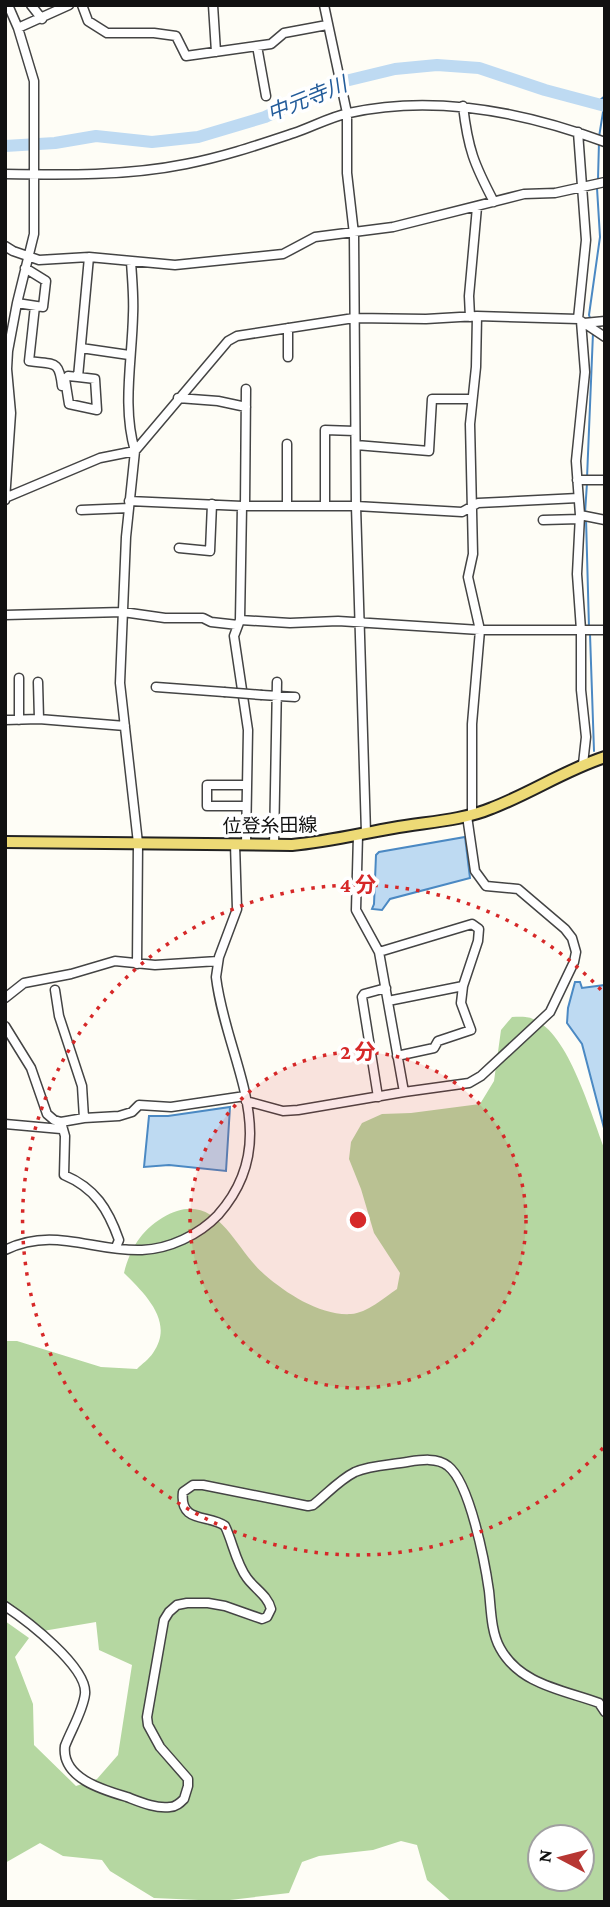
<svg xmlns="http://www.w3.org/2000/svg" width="610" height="1907" viewBox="0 0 610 1907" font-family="'Crimson Pro','Noto Sans JP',serif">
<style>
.forest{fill:#b5d7a1;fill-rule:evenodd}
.water{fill:#bedaf2;stroke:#4b89c3;stroke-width:2}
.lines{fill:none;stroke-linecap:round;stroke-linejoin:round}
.stream{stroke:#4b89c3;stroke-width:2}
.river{stroke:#bedaf2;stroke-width:12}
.minor-casing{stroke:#444;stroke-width:11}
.major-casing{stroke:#222;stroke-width:14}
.minor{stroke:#fff;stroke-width:8}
.major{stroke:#edda76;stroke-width:10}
.minor-bridge-casing{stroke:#444;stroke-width:11;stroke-linecap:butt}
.minor-bridge{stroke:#fff;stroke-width:8}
.ring{fill:none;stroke:#d62828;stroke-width:3.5;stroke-dasharray:3.5 7}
.labels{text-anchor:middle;stroke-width:7;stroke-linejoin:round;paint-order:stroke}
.street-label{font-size:19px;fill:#111;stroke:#fff}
.water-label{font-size:21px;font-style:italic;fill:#235c9a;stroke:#fff}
.centre{fill:#d62828;stroke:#fff;stroke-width:3.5}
.ring-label{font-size:21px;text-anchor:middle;font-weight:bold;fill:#d62828;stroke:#fff;stroke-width:7;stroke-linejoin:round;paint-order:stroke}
</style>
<rect width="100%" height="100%" fill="#fefdf6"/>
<!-- forest -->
<path class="forest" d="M512,1017C518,1017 527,1016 533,1019C569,1033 591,1115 605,1150V1902H452L427,1880L417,1845L401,1841L373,1850L319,1856L302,1862L289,1893L221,1901L154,1898L110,1871L102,1860L63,1856L40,1843L5,1863V1621L29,1638L15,1657L33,1704L34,1745L76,1786L97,1779L118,1755L132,1665L99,1650L96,1622L43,1631L5,1604V1341H17L101,1367L137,1369C142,1364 149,1359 153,1353C175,1322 145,1294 124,1273C130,1249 141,1231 162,1218C216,1185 233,1248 265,1275C287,1294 321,1316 351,1314C367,1313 384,1298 397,1289L400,1273L374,1233L361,1189L349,1159L351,1142L362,1123L382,1114L411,1113L480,1104L494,1081L501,1030ZM540,1837H582V1879H540Z"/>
<!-- water -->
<path class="water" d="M465,837L470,878L390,899L382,910L372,909L374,904L376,855L379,852Z
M575,982H580L582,988L605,985V1132L582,1044L567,1023L568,1008Z
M230,1107L226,1171L169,1165L144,1167L149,1116H168Z"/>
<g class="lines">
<!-- stream -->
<path class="stream" d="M595,104L605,96
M599,137L604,106
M598,179L599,142
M591,321L589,315L600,237L597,188
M587,478L593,333
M585,513L587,483
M586,518L589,628
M590,634L594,751"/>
<!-- river -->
<path class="river" d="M5,146L55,143L96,136L152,142L198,137L265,117L337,83L395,69L437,65L479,68L545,90L605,106"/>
<!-- minor casing -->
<g class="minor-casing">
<path id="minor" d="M31,5L42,19
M82,5L88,21L107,33H154L176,36L186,56L271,44L284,33L327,25
M213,5L216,52
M324,5L347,113V173L354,234L356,506L366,833
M18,28L69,5
M257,46L266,96
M463,106C468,149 474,164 494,202
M5,174C65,175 127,176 186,164C223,157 258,145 294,133C312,127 330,117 349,113C434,94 524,112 605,142
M5,246L13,251L39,260L89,257L175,265L283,254L315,237L393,227L524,194L555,193L605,182
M131,261C132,279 134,297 133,315C132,361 122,407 135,451L126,537L120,683L138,843L137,964
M17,303L43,307L46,281L25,268
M35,306L29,361C54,365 59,359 62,386
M470,317L469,296L477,207
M578,319L586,240L578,132
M581,321L585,372L576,461L580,515L577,574L581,630V690L586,737L583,764
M584,323L605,321
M288,328V357
M81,348L129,355
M78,377L68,376L65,379L69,404L97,410L95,379L78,377L89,257
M178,398L218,401L246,407
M287,444V506
M356,445L429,451L432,399H472
M577,480H605
M5,498L100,458L135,451L228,341L237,336L354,318L426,319L477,316L578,319L605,337
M5,500L11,413L7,369L8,351L17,303L34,234V81L18,28L8,5
M129,501L242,506H356L462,512L478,503L578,498
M242,506L240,620L234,636L248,730L246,844
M245,506L246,389
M325,506V430L355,431
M81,510L129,508
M580,515L605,520
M543,520L580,519
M179,548L210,551L212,504
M5,615L123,612L165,618H203L211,622L238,625
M240,620L290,623L338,621L480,630H605
M19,678V720
M38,682L39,719L125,726
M156,687L224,692
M262,695L295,697
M5,720L39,719
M246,806H207V785H247
M472,815V724L480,630L468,577L473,554L470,424L476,367L477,316
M274,845L277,682
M379,952L472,924L479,929L478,941L463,986L388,1001
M55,990L59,1016L82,1086L84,1118
M5,998L24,983L71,974L115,961L155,965L218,961
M5,1026L31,1068L47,1114L54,1120L61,1122
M397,1056L434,1048L438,1041L471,1030L461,1003L463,986
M404,1092L469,1083L481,1076L550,1012L574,962L576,952L572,938L565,929L518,889L486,886L475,871L467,816
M378,1097L362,997L364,994L386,988
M246,1101L283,1111L298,1110L404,1092L379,952L356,910L358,835
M5,1124L61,1129
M116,1247L119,1240C108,1209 95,1188 64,1175L65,1136L61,1122L84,1118L119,1116L132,1112L139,1105L171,1107L245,1096
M5,1250C54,1226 93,1252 142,1250C169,1249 199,1235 218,1215C286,1139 226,1061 216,977L219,957L237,909L235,844
M5,1606C26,1620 88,1667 85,1694C83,1711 71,1730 65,1746C61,1778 103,1790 127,1797C140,1802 156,1809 170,1807C176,1807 180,1803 184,1799L188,1786V1779L160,1747L148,1725L147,1717L164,1620L169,1612L177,1605L187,1603H208L225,1606L262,1619L267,1617L271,1609C268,1596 255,1589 247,1578C236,1563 233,1543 225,1526C209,1514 179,1524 183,1492L193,1485H203L308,1506L313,1505C327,1494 339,1480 355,1472C371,1465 390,1465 407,1462C420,1460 437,1457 448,1466C470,1483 485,1563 489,1591C491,1609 491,1632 500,1648C520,1685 564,1690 599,1703L605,1712"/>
</g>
<!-- major casing -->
<g class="major-casing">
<path id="major" d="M5,842L292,845C326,842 359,834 393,828C426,822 461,821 492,808C531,793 565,770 605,757"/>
</g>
<!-- minor -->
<use href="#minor" class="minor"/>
<!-- major -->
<use href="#major" class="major"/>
<!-- minor-bridge casing -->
<g class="minor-bridge-casing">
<path id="minor-bridge" d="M224,692L262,695"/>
</g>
<!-- minor-bridge -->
<use href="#minor-bridge" class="minor-bridge"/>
</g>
<!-- distance rings -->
<circle cx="358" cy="1220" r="168" fill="#d62828" fill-opacity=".12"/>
<g class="ring">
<circle cx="358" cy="1220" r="168"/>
<path d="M603 1448A335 335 0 1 1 603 992"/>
</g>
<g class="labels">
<!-- street labels -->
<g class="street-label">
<text transform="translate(270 825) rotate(-1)" y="7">位登糸田線</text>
</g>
<!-- water labels -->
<g class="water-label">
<text transform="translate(307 99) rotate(-22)" y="7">中元寺川</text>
</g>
</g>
<circle cx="358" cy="1220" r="10" class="centre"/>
<g class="ring-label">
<text x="358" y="892">4 分</text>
<text x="358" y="1059">2 分</text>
</g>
<!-- border -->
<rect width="610" height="1907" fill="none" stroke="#111111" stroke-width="14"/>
<!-- north arrow -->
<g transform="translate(561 1858) rotate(277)"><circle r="33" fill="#ffffff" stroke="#a0a0a0" stroke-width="2"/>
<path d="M0-5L12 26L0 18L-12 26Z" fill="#b73733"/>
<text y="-10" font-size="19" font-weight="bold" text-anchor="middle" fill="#111111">N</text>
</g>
</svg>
